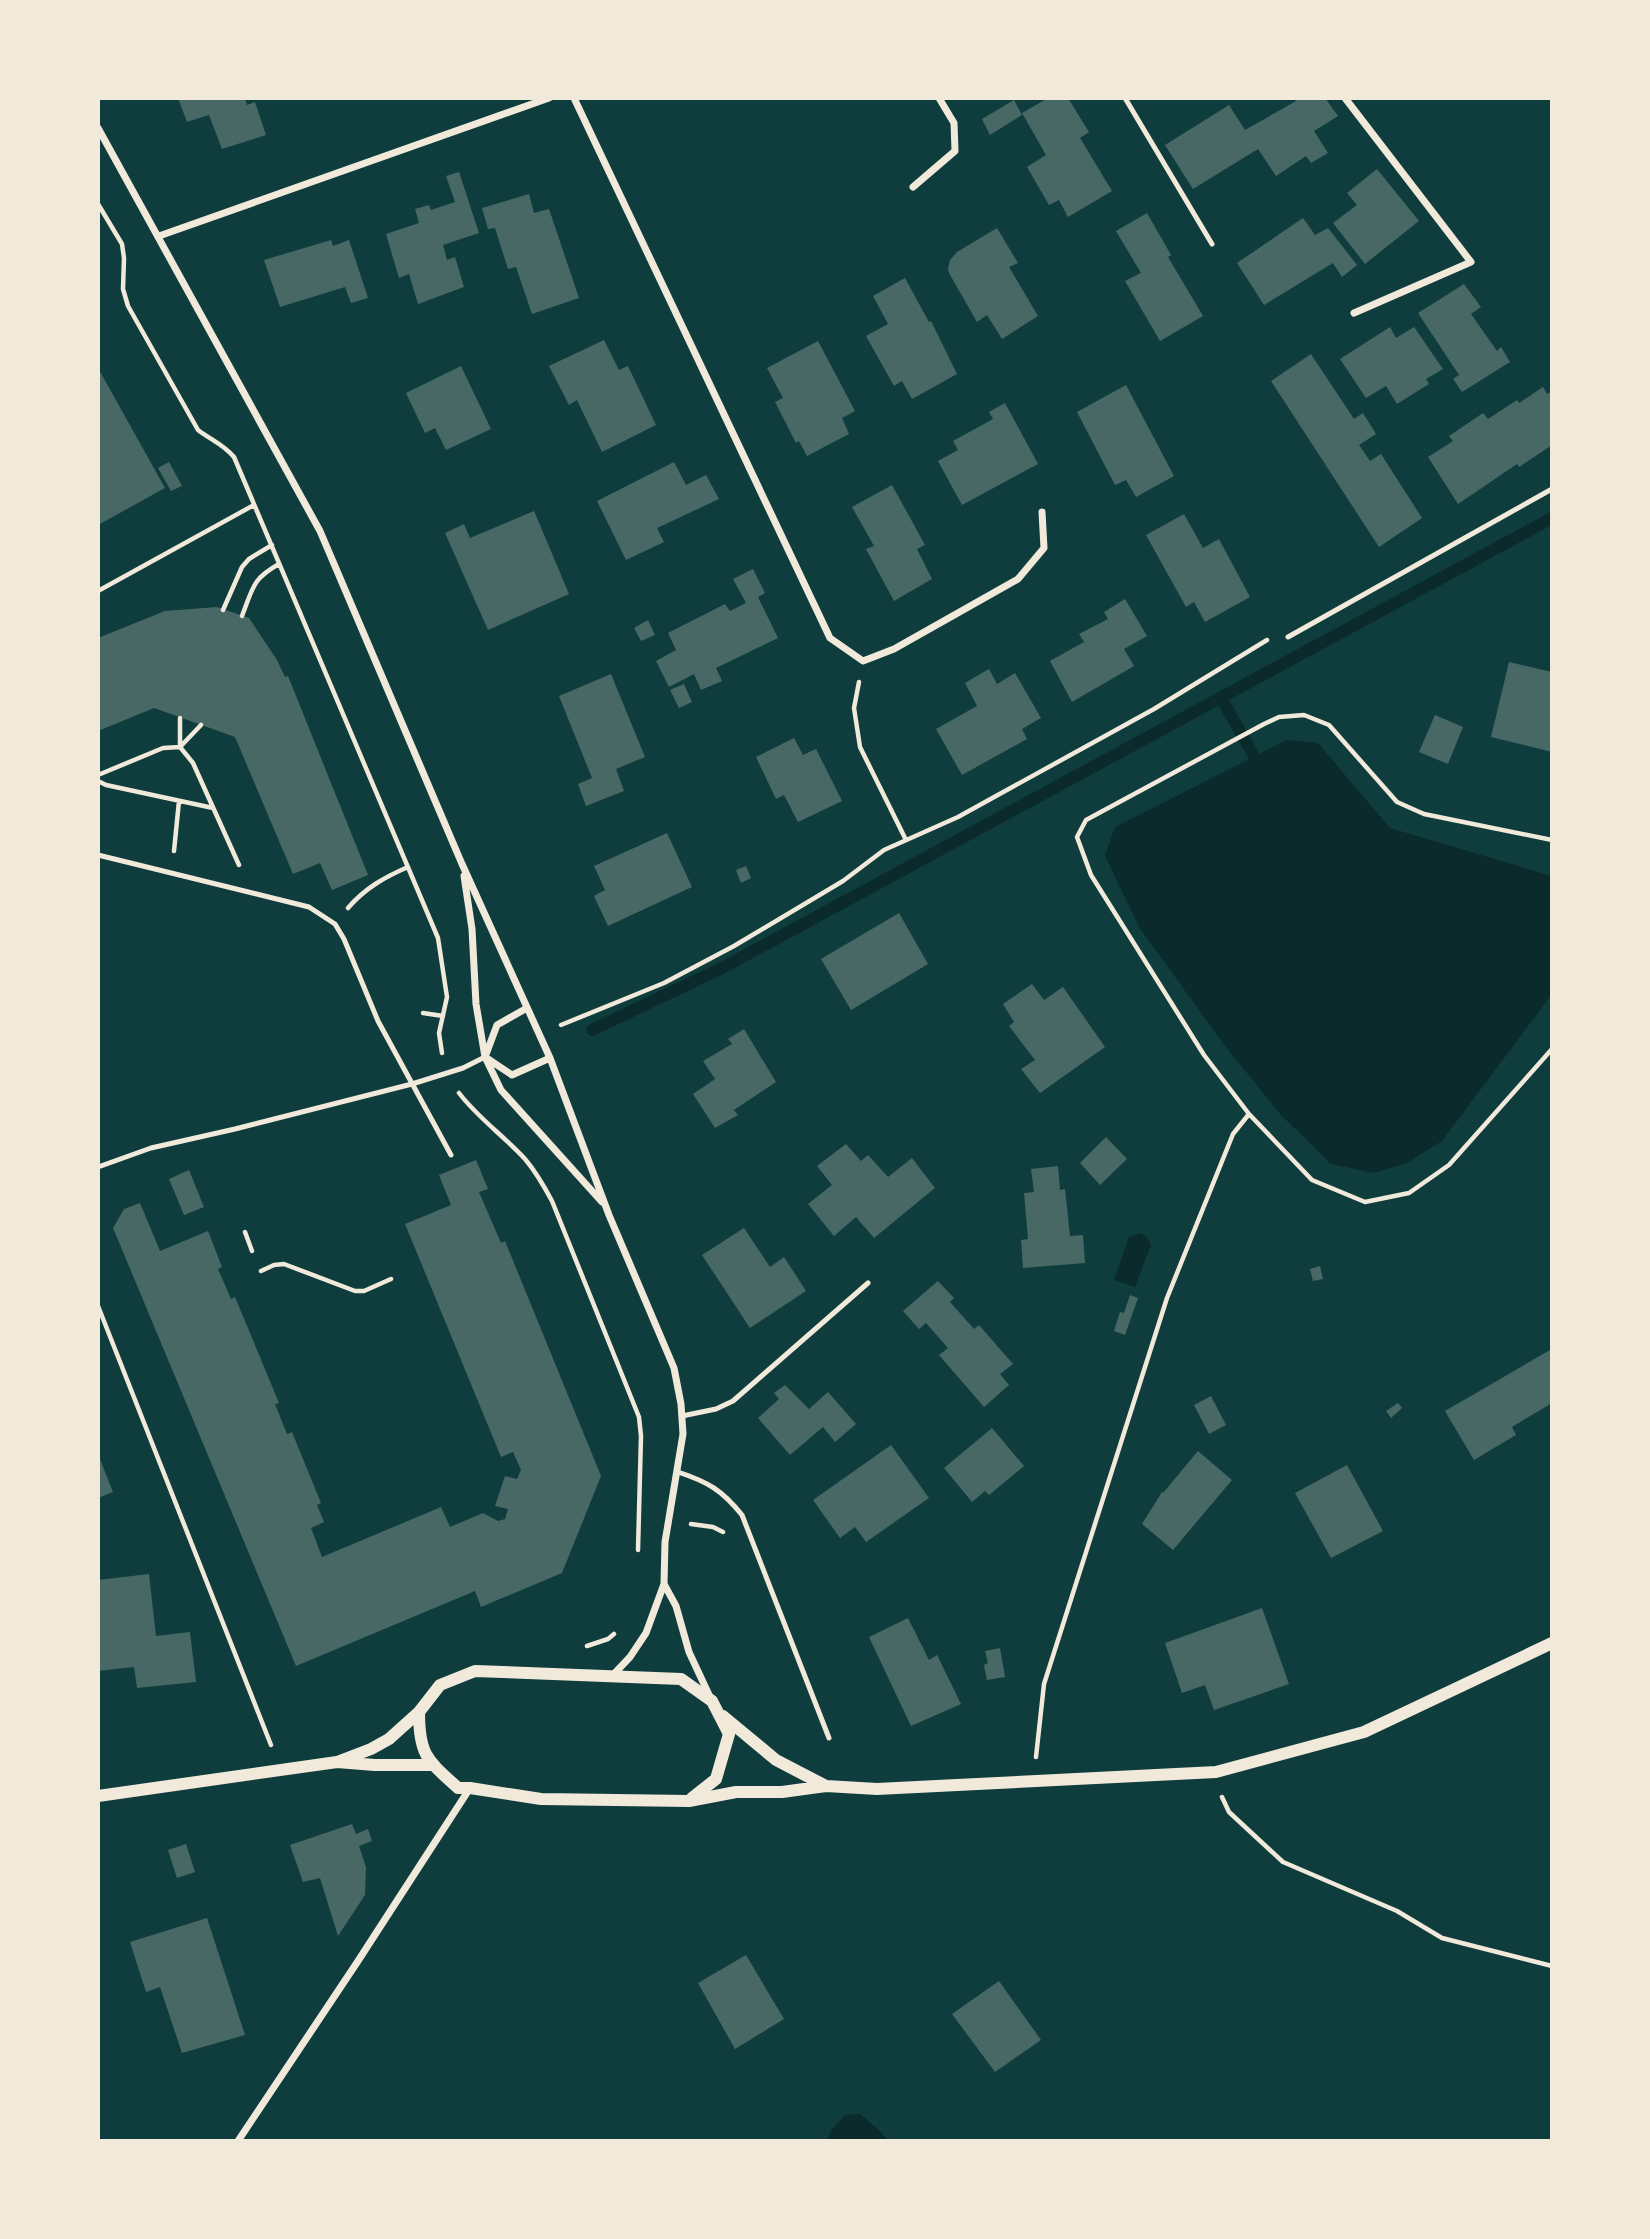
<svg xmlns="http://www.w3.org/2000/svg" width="1650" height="2239" viewBox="0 0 1650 2239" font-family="Karla,sans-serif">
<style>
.water{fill:#0a2a2b}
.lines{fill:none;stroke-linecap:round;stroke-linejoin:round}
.stream{stroke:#0a2a2b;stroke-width:12}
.building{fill:#486865}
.path{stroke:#f1e9da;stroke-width:4.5}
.service{stroke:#f1e9da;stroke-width:5}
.minor{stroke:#f1e9da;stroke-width:7}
.tertiary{stroke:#f1e9da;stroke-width:12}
</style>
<rect width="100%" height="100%" fill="#0f3d3e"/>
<!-- water -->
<path class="water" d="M1287,740L1318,743L1390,828L1552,876V994L1442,1141L1407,1163L1374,1173L1331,1164L1280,1114L1225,1046L1139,927L1105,856L1115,827Z
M1139,1233L1146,1236L1151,1245L1135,1287L1114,1280L1129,1237Z
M860,2114L880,2131L888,2141H826L832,2129L845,2115Z"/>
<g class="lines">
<!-- stream -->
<path class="stream" d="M1221,698L1262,770
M592,1030L722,968L1552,518"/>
</g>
<!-- building -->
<path class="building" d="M178,98H245L247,105L255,102L266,135L222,149L209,115L187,122Z
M1048,98H1068L1089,132L1080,138L1112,191L1068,217L1059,200L1049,205L1027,167L1046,155L1022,113Z
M1294,98H1325L1338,116L1314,131L1328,153L1311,163L1306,156L1276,176L1258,149L1193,189L1165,145L1229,105L1245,130L1296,101Z
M1014,100L1022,115L990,135L982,119Z
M1377,169L1419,221L1365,264L1333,223L1357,205L1347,193Z
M459,172L479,233L443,245L447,260L455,257L464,287L418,304L409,274L399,278L386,234L419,223L415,209L429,205L431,210L455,202L446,176Z
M529,194L534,213L549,209L579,298L532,314L516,267L508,269L495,228L488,229L482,208Z
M1147,213L1171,255L1168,257L1203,316L1160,341L1125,281L1141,273L1116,231Z
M1303,218L1315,235L1328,228L1357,265L1342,277L1333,263L1264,305L1237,263Z
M997,228L1018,263L1009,267L1038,316L1002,339L987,315L977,322L949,273L948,269L950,260L957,252Z
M331,240L333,246L349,240L368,298L351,303L345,287L280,307L264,260Z
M905,278L929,322L931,321L933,325L957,374L912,399L902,381L894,386L866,336L888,324L873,296Z
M1464,284L1481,307L1471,314L1497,351L1501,347L1510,362L1462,392L1453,379L1459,375L1418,313Z
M1390,327L1396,338L1414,327L1443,369L1426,379L1429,384L1397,404L1386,386L1366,398L1340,359Z
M604,340L619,370L628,366L656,425L602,452L577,400L569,405L549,366Z
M818,341L855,411L842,418L849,434L807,456L799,441L796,443L775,402L783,398L767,368Z
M1311,354L1354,419L1363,413L1376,434L1359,445L1370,461L1381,454L1422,518L1379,547L1271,381Z
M461,366L491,429L446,450L435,428L425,433L406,393Z
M98,368L165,488L98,525Z
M1126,385L1174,476L1136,497L1126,480L1115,485L1077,412Z
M1543,387L1547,394L1552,391V445L1519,467L1517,464L1458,504L1428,457L1453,441L1449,436L1483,413L1488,419L1517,400L1519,403Z
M1005,403L1038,464L962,505L938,461L958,450L953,441L993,419L989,412Z
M169,462L182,486L171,491L158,468Z
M674,462L686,485L706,475L719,499L657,528L664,542L626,560L597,501Z
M892,485L925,545L917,549L932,579L894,601L866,549L874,546L852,507Z
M534,511L569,594L488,630L445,533L464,524L470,538Z
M1184,514L1203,548L1219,539L1250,597L1205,622L1194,602L1186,607L1146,535Z
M753,569L765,593L758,597L778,638L716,668L722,681L701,690L694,674L669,687L656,661L676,650L668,633L725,604L730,611L746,603L733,579Z
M1125,599L1147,636L1124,649L1134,666L1072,702L1050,661L1084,642L1079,634L1108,619L1104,612Z
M217,607L249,618L277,660L285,677L288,676L368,875L332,890L320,863L293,874L235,737L154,708L98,731V638L165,611Z
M648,620L655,635L641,641L634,628Z
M1509,662L1552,672V752L1491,737Z
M989,669L997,684L1015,673L1041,718L1022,729L1027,739L962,775L936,729L977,706L965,683Z
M611,674L645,757L616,769L624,791L586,806L578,784L592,778L559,696Z
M684,684L692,702L679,708L670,690Z
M1435,715L1463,727L1448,764L1419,752Z
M794,738L803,755L816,749L842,801L798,822L784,795L776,799L756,757Z
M667,833L692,887L608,926L594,896L605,890L594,866Z
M746,866L751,878L741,883L736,870Z
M899,913L928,964L851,1010L821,959Z
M1032,984L1044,1000L1063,987L1105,1047L1040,1093L1021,1069L1035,1060L1009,1026L1014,1022L1003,1004Z
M744,1029L776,1082L734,1110L738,1115L715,1128L693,1094L715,1079L703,1061L732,1044L728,1039Z
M1106,1137L1127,1159L1100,1185L1080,1163Z
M846,1144L861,1161L868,1155L888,1177L912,1158L935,1188L874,1238L856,1217L834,1236L808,1204L832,1185L817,1166Z
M476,1160L488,1189L479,1192L501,1243L505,1241L601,1476L562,1573L481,1607L475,1591L296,1666L113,1228L124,1209L140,1203L160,1251L208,1231L222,1267L218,1269L231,1299L235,1297L279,1403L275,1404L287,1434L292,1432L321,1503L317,1505L324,1522L311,1528L322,1557L441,1507L450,1527L483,1513L498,1521L505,1519L508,1509L495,1506L505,1476L517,1479L521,1470L513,1452L501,1457L405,1224L451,1205L439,1175Z
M1058,1166L1060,1190L1065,1189L1070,1236L1083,1235L1085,1263L1023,1268L1021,1240L1028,1239L1024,1193L1034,1192L1031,1169Z
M189,1170L204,1207L184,1215L169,1179Z
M744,1228L770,1267L784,1257L806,1291L750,1328L702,1255Z
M1320,1266L1323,1279L1313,1281L1310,1269Z
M938,1281L954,1298L950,1302L974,1329L979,1325L1013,1364L1000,1374L1009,1385L984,1407L939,1355L948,1348L926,1323L919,1329L903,1311Z
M1130,1295L1138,1298L1125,1335L1114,1331L1120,1312L1124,1313Z
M1550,1350L1552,1353V1403L1512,1427L1516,1435L1474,1460L1445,1411Z
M785,1385L809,1409L828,1392L856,1424L835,1442L823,1427L790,1455L758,1418L779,1399L774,1393Z
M1211,1396L1226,1425L1209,1434L1194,1405Z
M1398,1403L1402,1408L1391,1418L1386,1411Z
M992,1428L1024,1466L989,1495L985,1491L972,1502L944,1468Z
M891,1445L929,1498L866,1542L855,1527L840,1538L813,1500Z
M1198,1451L1232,1480L1173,1550L1142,1524L1162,1492L1163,1493Z
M98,1454L113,1492L98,1498Z
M1347,1465L1383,1531L1331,1558L1295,1493Z
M149,1574L156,1636L190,1632L196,1682L137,1688L134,1667L98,1671V1580Z
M1262,1608L1289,1684L1214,1710L1205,1685L1182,1693L1165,1643Z
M908,1618L929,1660L937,1655L961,1704L911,1726L869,1637Z
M1000,1648L1005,1677L987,1680L984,1665L988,1663L985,1651Z
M352,1824L356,1834L368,1829L372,1841L359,1846L366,1867L365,1895L338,1936L320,1878L303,1882L290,1845Z
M186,1844L195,1872L177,1878L168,1850Z
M207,1918L245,2035L182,2053L160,1987L146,1992L130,1942Z
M746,1955L784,2019L735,2049L698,1983Z
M999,1981L1041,2040L995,2072L952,2014Z"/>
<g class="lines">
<!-- path -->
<path class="path" d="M98,204L122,244L124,258L123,289L128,306L198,430C211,440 223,444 234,457L438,938L447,997L439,1033L442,1053
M98,591L254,505
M223,610L242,567L249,559L272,545
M242,616C253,588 252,579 279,564
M859,682L854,708L860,747L906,840
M180,746V718
M180,747L201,725
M98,775L163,748L180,747L193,763L239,865
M98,781L106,785L213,808
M174,851L179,801
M348,908C365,888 385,877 408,867
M423,1013L443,1016
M561,1025L664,983L734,946L843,881L884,850L958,817L1154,709L1267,640
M459,1093C478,1118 504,1136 525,1159C536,1172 544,1186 552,1201L639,1417L641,1436L638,1550
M1249,1114L1204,1055L1091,875L1077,837L1086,820L1264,724L1279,717L1304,715L1329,725L1397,802L1424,814L1552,840
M245,1232L252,1251
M261,1271L274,1265L284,1264L355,1291H364L391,1279
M98,1306L271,1745
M691,1524L713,1527L723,1532
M587,1646L608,1639L614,1634
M1036,1757L1044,1684L1167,1298L1233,1134L1249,1114L1312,1180L1365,1202L1409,1193L1449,1165L1552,1049
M1222,1797L1229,1812L1283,1862L1397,1911L1442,1938L1552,1966"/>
<!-- service -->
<path class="service" d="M1125,98L1212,244
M1288,637L1552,489
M98,855L309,907L335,924L344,939L378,1021L451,1155
M98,1167L151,1148L235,1129L412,1084L463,1068L485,1057
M682,1416L716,1409L733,1401L868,1283
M678,1472C708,1482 722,1490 742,1515L829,1738"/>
<!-- minor -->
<path class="minor" d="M574,98L830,638L863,661L894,649L1018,579L1044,548L1042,512
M1345,98L1471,262L1354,313
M98,128L320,531L462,864L550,1058L609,1215L674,1368L681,1404L683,1434L665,1542L664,1584L646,1633L630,1657L613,1675
M913,187L955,151L954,123L939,98
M159,236L549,98
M464,876L472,929L476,1004L485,1057L501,1090L602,1202
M527,1008L497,1025L485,1057L512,1075L550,1058
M664,1584L676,1606L689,1652L710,1697
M238,2141L358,1961L470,1788"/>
<!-- tertiary -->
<path class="tertiary" d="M419,1712C419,1755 427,1760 458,1788H470L541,1799L689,1801L736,1792H782L826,1786L877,1789L1216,1772L1364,1732L1552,1643
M723,1716L776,1760L826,1786
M337,1762L371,1749L389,1739L419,1712L440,1685L475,1671L681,1679L712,1701L729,1734L716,1779L692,1798
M98,1796L337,1762L375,1765H431"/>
</g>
<!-- border -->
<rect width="1650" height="2239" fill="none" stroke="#f1e9da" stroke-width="200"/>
</svg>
